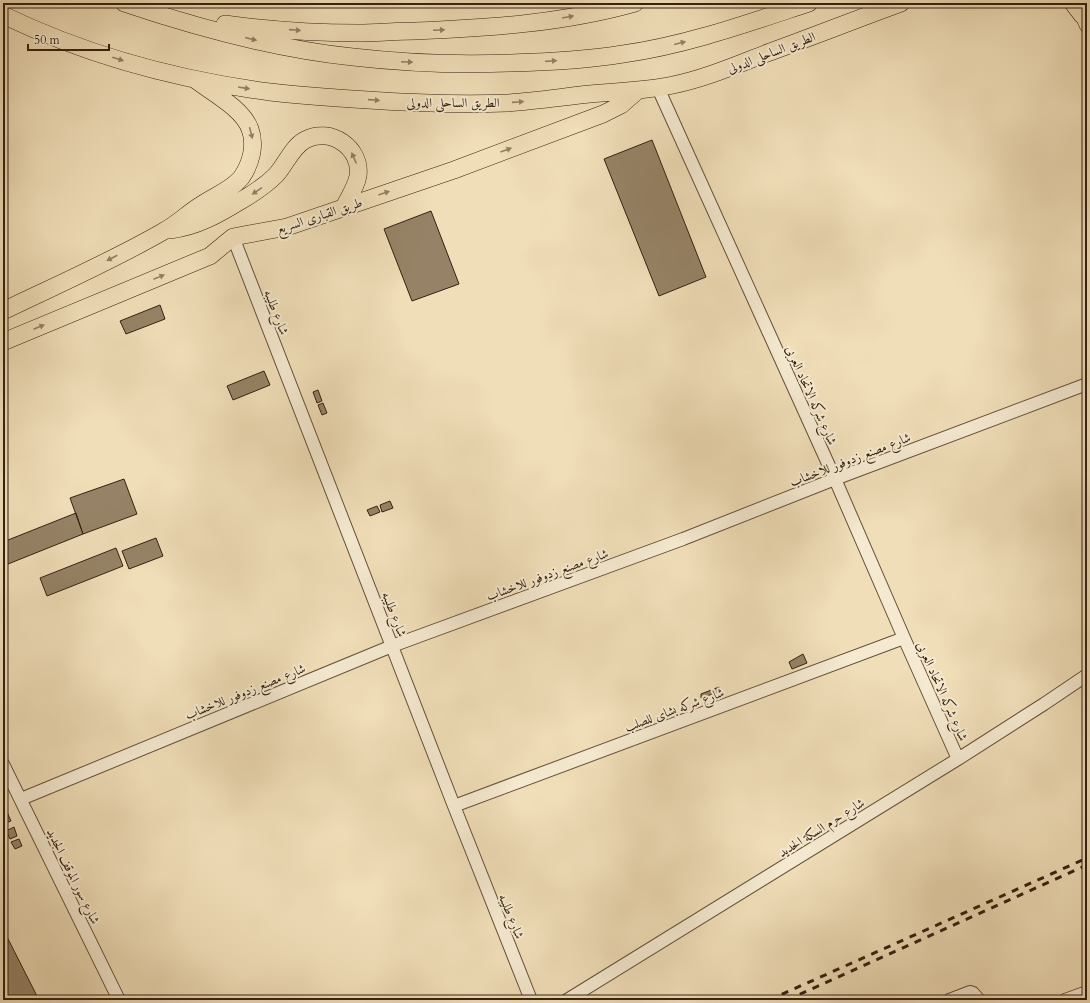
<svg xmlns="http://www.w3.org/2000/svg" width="1090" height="1003" viewBox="0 0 1090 1003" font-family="Cardo,Amiri,serif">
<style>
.building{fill:#968367;stroke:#35200f}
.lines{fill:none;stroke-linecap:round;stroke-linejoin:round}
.minor-casing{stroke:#645039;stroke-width:14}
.major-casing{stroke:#35200f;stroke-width:16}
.highway-casing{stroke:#35200f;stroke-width:18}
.minor{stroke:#f5ead1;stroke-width:12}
.major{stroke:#f0deb8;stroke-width:15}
.highway{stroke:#f0deb8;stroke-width:17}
.rail{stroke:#35200f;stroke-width:3;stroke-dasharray:7 7;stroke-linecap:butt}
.oneway{fill:#927f64}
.labels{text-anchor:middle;stroke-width:4;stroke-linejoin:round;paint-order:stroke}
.street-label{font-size:13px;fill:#35200f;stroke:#f5ead1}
</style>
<rect width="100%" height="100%" fill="#f0deb8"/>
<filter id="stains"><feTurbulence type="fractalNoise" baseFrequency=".005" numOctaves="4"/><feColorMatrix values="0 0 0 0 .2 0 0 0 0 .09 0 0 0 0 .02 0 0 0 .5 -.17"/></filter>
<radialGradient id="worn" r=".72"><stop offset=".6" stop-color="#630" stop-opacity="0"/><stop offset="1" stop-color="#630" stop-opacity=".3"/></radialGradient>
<!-- building -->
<path class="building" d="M652,140L706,277L659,296L604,159Z
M431,211L459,284L412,301L384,229Z
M160,305L165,319L126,334L120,321Z
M264,371L270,385L233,400L227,386Z
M318,390L322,401L317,403L313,392Z
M323,403L327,413L322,415L318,405Z
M124,479L137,514L83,534L70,498Z
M390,501L393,508L382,512L380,505Z
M377,506L380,512L370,516L367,510Z
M76,513L83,534L3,566V542Z
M156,538L163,556L129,569L122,551Z
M116,548L123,566L47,596L40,578Z
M803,654L807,663L792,669L789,662Z
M719,687V692L701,698V694Z
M7,812L11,821L3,824V814Z
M14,827L17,836L10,839L6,831Z
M19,839L22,846L15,849L11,842Z
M3,929L39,1000H3Z"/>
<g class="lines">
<!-- minor casing -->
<g class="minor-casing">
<path id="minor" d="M658,88L835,479L904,638L958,759
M233,237L454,806L531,1000
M3,764L119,1000
M21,799L392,646L683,539L835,479L1087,384
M454,806L904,638
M567,1000L958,759L1044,704L1087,675
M949,1000L970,992L973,993L979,1000
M1065,1000L1087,992"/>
</g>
<!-- major casing -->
<g class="major-casing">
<path id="major" d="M1078,4L1087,25"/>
</g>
<!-- highway casing -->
<g class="highway-casing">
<path id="highway" d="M124,3C198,28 275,49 353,57C405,63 458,65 511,63C548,62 586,60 623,54C687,45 748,23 809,3
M1073,3L1082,15
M3,15C86,55 179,80 270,92C303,96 335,98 368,100C414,103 460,105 507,103C535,101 562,97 590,94C618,91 646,91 673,85C707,78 738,64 770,52C814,36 857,19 901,3
M225,24C269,30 314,33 358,33C377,33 397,31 416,31C489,28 564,23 635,3
M170,230C197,227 219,214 242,200C254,193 266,185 276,175C286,164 292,147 305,140C330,126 362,148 358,176C356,187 349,197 344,207
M3,311C57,285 112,261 164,231C177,224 188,213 201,205C214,196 231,190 241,178C251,164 256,145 250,129C243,109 213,93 197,81
M3,342L210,256L233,237L287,227L454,170L603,114L621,105L637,91"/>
</g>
<!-- minor -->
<use href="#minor" class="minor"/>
<!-- major -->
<use href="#major" class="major"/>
<!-- highway -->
<use href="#highway" class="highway"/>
<!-- rail -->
<path class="rail" d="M769,1000L1087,858
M787,1000L1087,865"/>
</g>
<!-- one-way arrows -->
<defs><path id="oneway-solid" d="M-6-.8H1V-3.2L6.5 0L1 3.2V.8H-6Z"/></defs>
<g class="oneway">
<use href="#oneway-solid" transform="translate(568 17) rotate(-10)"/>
<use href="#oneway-solid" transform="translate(295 30) rotate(4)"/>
<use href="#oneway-solid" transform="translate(439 30) rotate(-2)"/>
<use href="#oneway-solid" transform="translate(251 39) rotate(14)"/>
<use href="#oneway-solid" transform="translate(680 43) rotate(-14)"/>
<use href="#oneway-solid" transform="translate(118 59) rotate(17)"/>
<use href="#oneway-solid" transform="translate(551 61) rotate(-4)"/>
<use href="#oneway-solid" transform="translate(407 62) rotate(3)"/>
<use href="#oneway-solid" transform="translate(244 88) rotate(9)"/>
<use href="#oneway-solid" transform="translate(374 100) rotate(4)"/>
<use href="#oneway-solid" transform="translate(518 102) rotate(-4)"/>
<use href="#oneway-solid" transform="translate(251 133) rotate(76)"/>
<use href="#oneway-solid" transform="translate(506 150) rotate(-20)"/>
<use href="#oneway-solid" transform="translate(354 158) rotate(-114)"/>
<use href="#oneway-solid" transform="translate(257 191) rotate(146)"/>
<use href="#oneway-solid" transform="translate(384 193) rotate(-19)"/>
<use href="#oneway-solid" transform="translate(112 258) rotate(153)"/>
<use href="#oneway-solid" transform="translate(159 277) rotate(-22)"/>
<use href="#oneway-solid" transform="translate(39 327) rotate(-23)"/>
</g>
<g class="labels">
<!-- street labels -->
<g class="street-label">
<text transform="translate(771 52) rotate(-21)" y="5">الطريق الساحلى الدولى</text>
<text x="453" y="107">الطريق الساحلى الدولى</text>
<text transform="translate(319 215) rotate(-18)" y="5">طريق القبارى السريع</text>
<text transform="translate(277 312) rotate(69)" y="5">شارع طليبه</text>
<text transform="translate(812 395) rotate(66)" y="5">شارع شركه الاتحاد العربى</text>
<text transform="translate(850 459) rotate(-21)" y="5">شارع مصنع زدوفور للاخشاب</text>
<text transform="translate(547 574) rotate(-20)" y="5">شارع مصنع زدوفور للاخشاب</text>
<text transform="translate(395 614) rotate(69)" y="5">شارع طليبه</text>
<text transform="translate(245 691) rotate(-22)" y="5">شارع مصنع زدوفور للاخشاب</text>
<text transform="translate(943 691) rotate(66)" y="5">شارع شركه الاتحاد العربى</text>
<text transform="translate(674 709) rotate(-20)" y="5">شارع شركه بشاى للصلب</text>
<text transform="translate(821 827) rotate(-32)" y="5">شارع حرم السكة الحديد</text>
<text transform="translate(74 876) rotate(64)" y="5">شارع سور الموقف الجديد</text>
<text transform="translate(512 916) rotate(68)" y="5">شارع طليبه</text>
</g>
</g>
<!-- margin -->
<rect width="1090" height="1003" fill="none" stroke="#f0deb8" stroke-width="16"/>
<rect x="4" y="4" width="1082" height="995" fill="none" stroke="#35200f" stroke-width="2"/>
<rect x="8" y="8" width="1074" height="987" fill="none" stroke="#35200f"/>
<!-- scale -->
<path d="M28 44v6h81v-6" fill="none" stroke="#35200f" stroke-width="2"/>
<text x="34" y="44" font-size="12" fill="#35200f" stroke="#f5ead1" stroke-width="3" paint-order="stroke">50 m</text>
<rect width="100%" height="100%" filter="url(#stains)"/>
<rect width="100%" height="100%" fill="url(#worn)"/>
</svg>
